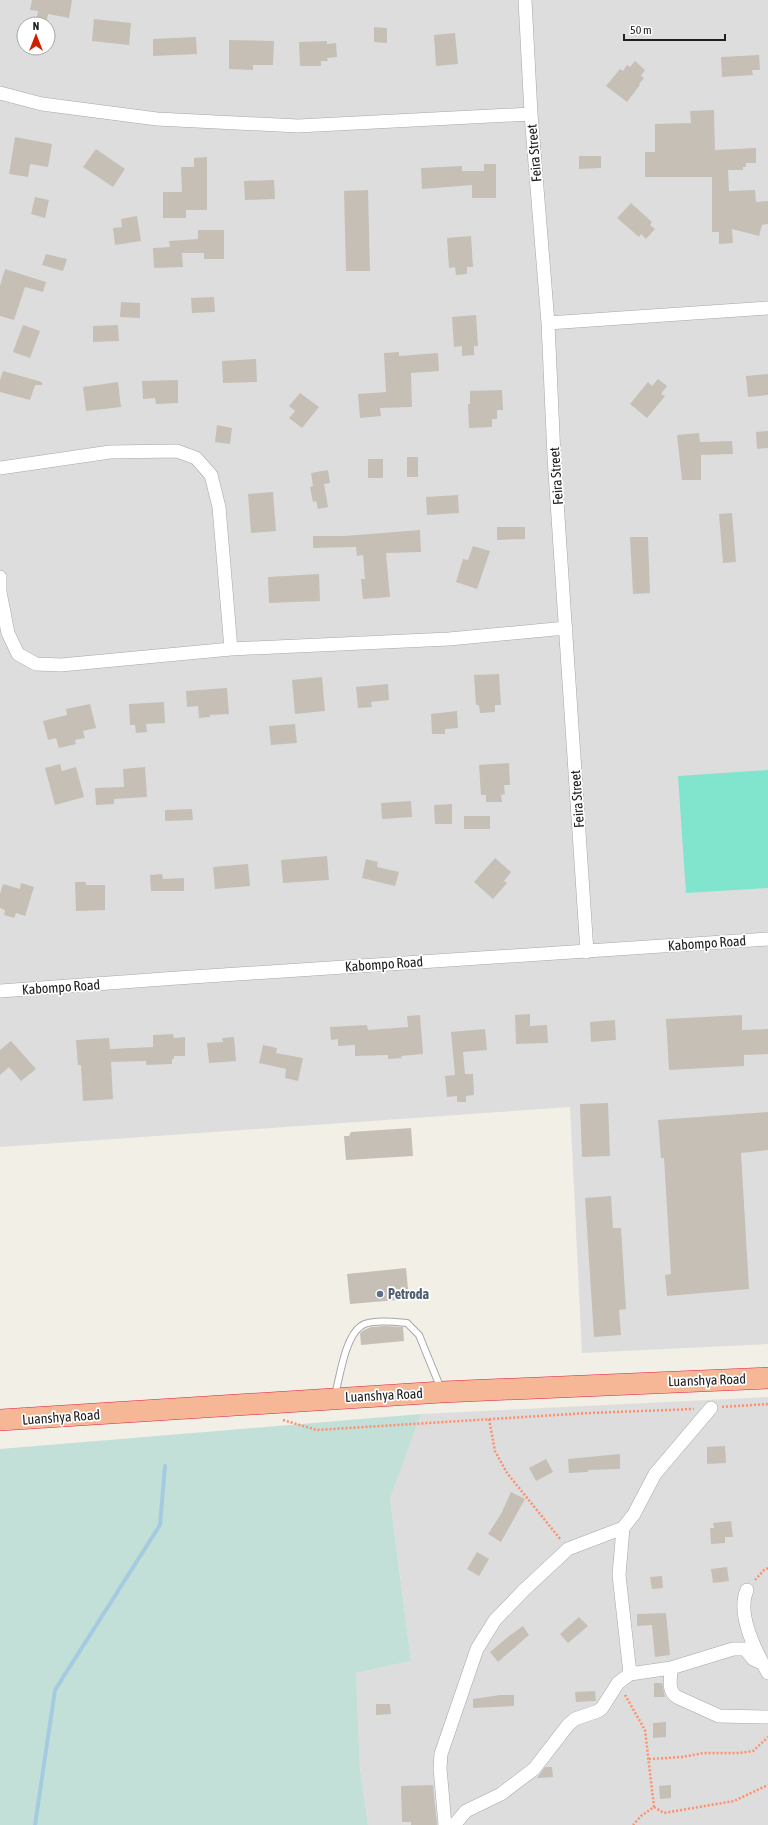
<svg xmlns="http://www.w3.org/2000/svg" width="768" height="1825" viewBox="0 0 768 1825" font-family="'Asap Condensed',sans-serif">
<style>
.residential{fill:#dedddd;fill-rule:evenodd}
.wetland{fill:#c2e0d7}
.pitch{fill:#81e4cc}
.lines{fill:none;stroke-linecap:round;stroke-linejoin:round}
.stream{stroke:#a5cbe1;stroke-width:4}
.building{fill:#c6bfb5}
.service-casing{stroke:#a7a7a7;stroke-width:8}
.minor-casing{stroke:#a7a7a7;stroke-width:14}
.trunk-casing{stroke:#e41e46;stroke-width:22}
.path{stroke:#ff8e6a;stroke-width:2.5;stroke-dasharray:2 2;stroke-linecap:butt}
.service{stroke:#fff;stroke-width:6}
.minor{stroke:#fff;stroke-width:13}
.trunk{stroke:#f6b796;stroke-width:21}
.service-dot{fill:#5c6f8a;stroke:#fff;stroke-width:1.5}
.labels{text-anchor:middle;stroke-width:3.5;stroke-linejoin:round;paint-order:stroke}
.street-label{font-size:14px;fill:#202020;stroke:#fff}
.service-label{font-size:14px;font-weight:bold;fill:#4e5e75;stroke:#fff;text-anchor:start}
</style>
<rect width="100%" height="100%" fill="#f1efe6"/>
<!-- residential -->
<path class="residential" d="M0,0H768V1344L582,1353L570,1107L0,1147ZM24,24H48V48H24Z
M768,1397V1825H368L360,1768L356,1673L411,1661L390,1497L421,1414Z"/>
<!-- wetland -->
<path class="wetland" d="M421,1414L390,1498L411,1661L356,1673L360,1768L368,1825H0V1449Z"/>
<!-- pitch -->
<path class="pitch" d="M768,770V888L686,893L678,776Z"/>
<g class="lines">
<!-- stream -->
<path class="stream" d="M35,1825L55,1690L160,1525L165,1466"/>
</g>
<!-- building -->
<path class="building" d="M32,0H72L69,18L48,14L46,24H36L38,11L30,10Z
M94,19L131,23L129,45L92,41Z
M374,27L387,28V43L374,42Z
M455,33L458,64L436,66L434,35Z
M196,37L197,54L153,56V39Z
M229,40L274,41L273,65H253V70L229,69Z
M327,41V44L336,43L337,57L327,58L328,61H321V66H300L299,42Z
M759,55L760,70H752L753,75L722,77L721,57Z
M635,61L645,70L641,76L644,78L639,84L640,85L627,102L606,86L620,69L623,71L627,65L630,67Z
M714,110L715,150L756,148V163H746V167H743V170H728L729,191L755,190L756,202L768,201V224L762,225L759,236L732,229L733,243L719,244V232H712V177H645V152H655V124L691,123L690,111Z
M15,137L52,144L48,167L30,164L28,177L9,174Z
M96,149L125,169L113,187L83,167Z
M579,156H601V168L579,169Z
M207,157V210H186V218H163V192H182L181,167H194V158Z
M484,164H496V198H472V185L422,189L421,168L462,166V171H484Z
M274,180L275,199L245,200L244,181Z
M368,190L370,271H346L344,191Z
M35,197L49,200L45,218L31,214Z
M631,203L652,222L650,225L655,229L646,239L641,234L639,237L617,218Z
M137,216L141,241L115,245L113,228L122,227L121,219Z
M198,230H224V259H204V253H182L183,267L154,268L153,248L170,247L169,241L198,239Z
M471,236L473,267H467V274L456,275L455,267L449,268L447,238Z
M46,254L67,259L63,271L42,265Z
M5,269L46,282L43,292L25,287L14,320L0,316V286Z
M214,297L215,312L192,313L191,298Z
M121,302L140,303V318L120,317Z
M476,315L478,346H474V355L462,356V346L454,347L452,317Z
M23,325L40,331L30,358L13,352Z
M118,325L119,341L93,342V326Z
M399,352V356L438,353L439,371L411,373L412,407L380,408L381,416L360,418L358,394L386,392L384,353Z
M256,359L257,382L223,383L222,361Z
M3,371L42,382V385H35L30,400L0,392V380Z
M768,374V395L748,397L746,376Z
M658,379L667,386L661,394L665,396L647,418L630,404L648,382L652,386Z
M178,380V403L156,404L155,398L143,399L142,381Z
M118,382L121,407L86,411L83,387Z
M502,390L503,410H497V419H492V427L469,428L468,404H470V391Z
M300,393L319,407L302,428L289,418L295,411L289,406Z
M217,425L232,428L230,444L215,442Z
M768,431V448L757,449L756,432Z
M699,433L700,442L732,441L733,454L701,455V480H682L677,435Z
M407,457H418V477H407Z
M368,459H383V478H368Z
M328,470L330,483L324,484L328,507L318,509L316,501L313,502L310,487L313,486L311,473Z
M273,492L276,531L251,533L248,494Z
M458,495L459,513L427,515L426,497Z
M732,513L736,562L723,563L719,514Z
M497,527H525V539L497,540Z
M420,530L421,552L386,553L390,597L363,599L361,579H365L363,555L357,556L356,547L313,548V536H344Z
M630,537H648L650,593L633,594Z
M473,546L490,551L477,589L456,582L463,559L468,560Z
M319,574L320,601L269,603L268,577Z
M499,674L501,705H495V712L480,713L479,705H476L474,675Z
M322,677L325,711L295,714L292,680Z
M388,684L389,700L371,702L372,707L358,708L356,687Z
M227,688L229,714L210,715V717L199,718L198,706L187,707L186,691Z
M164,702L165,723L146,724L147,732L136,733L135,725H130L129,704Z
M90,704L96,728L83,731L85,738L75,740L76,744L59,748L56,738L48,740L43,721L67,715L66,709Z
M457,711L458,728L445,729V734H432L431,714Z
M295,724L297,743L271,745L269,726Z
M509,763L510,785H504L505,794L501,795L502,802H486V795H481L479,765Z
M60,764L62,771L76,767L84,797L55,805L45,768Z
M145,767L147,797L114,799V804L96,805L95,788L124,787L123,769Z
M411,801L412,817L382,819L381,803Z
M452,804V824H435L434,805Z
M192,809L193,820L165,821V810Z
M464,816H490V829H464Z
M327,856L329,880L283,883L281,860Z
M495,858L511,872L504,881L507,883L493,899L474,882Z
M366,859L378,862L377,867L399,872L395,886L362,878Z
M248,864L250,886L215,889L213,867Z
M162,874L163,879L184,878V891H151L150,875Z
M75,882H86V885H105V910L76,911Z
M21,883L34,887L25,916L16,913L14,918L4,915L5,910L0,908V894L3,884L20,889Z
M530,1014V1026L547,1025L548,1043L516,1044L515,1015Z
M420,1015L423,1054L401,1056L402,1058L388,1059V1055L355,1056V1045L338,1046V1039L331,1040L330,1027L367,1025L368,1030L408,1027L407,1016Z
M742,1015V1030L768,1029V1054L744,1055V1066L669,1070L666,1019Z
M615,1020L616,1040L591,1042L590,1022Z
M485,1029L487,1050L463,1052L465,1074H473L474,1095L466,1096V1102H457V1096L447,1097L445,1076L455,1075L451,1032Z
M173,1034L174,1038L185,1037V1056H174V1059H172V1064L146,1065V1061L111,1062L113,1099L83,1101L81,1065H78L76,1040L109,1038L110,1049L153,1047V1035Z
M234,1037L236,1061L209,1063L207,1043L223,1042L222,1038Z
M11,1041L36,1069L21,1081L9,1067L0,1075V1050Z
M263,1045L277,1048L276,1053L303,1058L298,1081L285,1078L286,1069L259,1063Z
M608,1103L610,1156L582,1157L580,1104Z
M768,1112V1150L741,1153L749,1289L667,1296L665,1275L671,1274L664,1158H661L658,1120Z
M411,1128L413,1156L346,1160L344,1136H349L351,1132Z
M611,1196L613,1228H621L626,1309L619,1310L621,1335L594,1337L585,1198Z
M406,1268L409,1299L350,1304L347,1274Z
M384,1326L403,1327L404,1341L361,1345L360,1333L364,1330L371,1327Z
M725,1446L726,1463L707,1464V1447Z
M620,1454V1469L588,1470V1472L569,1473L568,1459Z
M546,1459L553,1472L536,1481L529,1468Z
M511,1492L525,1499L501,1542L488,1534L501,1514Z
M731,1521L733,1537H725V1543L711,1544L710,1528H714L713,1523Z
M477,1552L489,1559L479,1576L467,1569Z
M727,1567L729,1581L713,1583L711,1569Z
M662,1576L663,1588L652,1589L650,1577Z
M666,1613L670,1655L655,1657L652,1625L637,1626V1614Z
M579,1617L588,1626L568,1643L560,1634Z
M523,1626L529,1635L498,1662L490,1652L509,1636Z
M654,1683H662L665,1697H654Z
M595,1691L596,1701L576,1702L575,1692Z
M500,1695H514V1706L473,1708V1699Z
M376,1704H390L391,1714L376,1715Z
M666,1722V1737L653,1738V1723Z
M545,1767H552L553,1777L537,1778Z
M433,1785L437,1825H411V1822H402L401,1786Z
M671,1785V1798L660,1799L659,1786Z"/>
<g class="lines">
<!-- service casing -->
<g class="service-casing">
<path id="service" d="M335,1395C340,1376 345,1337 361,1326C370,1319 396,1322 407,1323L419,1335L441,1389"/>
</g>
<!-- minor casing -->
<g class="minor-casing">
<path id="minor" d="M525,0L531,114L548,323L554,457L587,952
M0,93L42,104L157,119L298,126L531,114
M548,323L768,308
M0,468L110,452L177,451L196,458L211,475L219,507L231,649
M0,577V592L8,633L18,654L36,664L61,665L231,649L449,639L566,628
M0,991L177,978L768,939
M623,1528L619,1575L630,1674
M747,1590C736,1614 756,1652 768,1673
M671,1668C671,1679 667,1691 677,1697L719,1716L768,1717
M445,1825L440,1768L441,1754L477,1649L495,1620L524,1590L568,1549L623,1528L634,1514L655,1474L711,1408
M454,1825L466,1811L501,1794L534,1769L568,1725L575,1719L598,1711L602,1708L618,1683L630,1674L671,1668L733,1649H745L753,1659L762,1663"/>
</g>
<!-- trunk casing -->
<g class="trunk-casing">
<path id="trunk" d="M0,1420L442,1392L768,1378"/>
</g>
<!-- path -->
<path class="path" d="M722,1407L768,1404
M489,1419L495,1451L507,1473L561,1540
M283,1420L317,1430L589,1413L694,1409
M755,1580L764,1570L768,1568
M625,1695L645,1730L654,1807L641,1816L633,1825
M649,1759L682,1757L704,1753H739L753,1751L768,1737
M654,1807L664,1813L734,1801L768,1785"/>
<!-- service -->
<use href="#service" class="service"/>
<!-- minor -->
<use href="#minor" class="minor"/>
<!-- trunk -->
<use href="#trunk" class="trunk"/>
</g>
<!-- markers -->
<circle class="service-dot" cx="380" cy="1294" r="4"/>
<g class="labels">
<!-- street labels -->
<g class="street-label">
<text transform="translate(534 153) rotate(-95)" y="5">Feira Street</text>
<text transform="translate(556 476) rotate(-94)" y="5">Feira Street</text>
<text transform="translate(577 799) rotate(-94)" y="5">Feira Street</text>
<text transform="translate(707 943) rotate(-4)" y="5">Kabompo Road</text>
<text transform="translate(384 964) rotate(-4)" y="5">Kabompo Road</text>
<text transform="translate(61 987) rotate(-4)" y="5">Kabompo Road</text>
<text transform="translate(707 1380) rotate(-2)" y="5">Luanshya Road</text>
<text transform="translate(384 1395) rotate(-3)" y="5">Luanshya Road</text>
<text transform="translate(61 1417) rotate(-4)" y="5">Luanshya Road</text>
</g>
<!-- service labels -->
<g class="service-label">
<text x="388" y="1299">Petroda</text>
</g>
</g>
<!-- north arrow -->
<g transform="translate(36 36)"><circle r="19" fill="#ffffff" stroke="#a6a6a6"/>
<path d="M0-3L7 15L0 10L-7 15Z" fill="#d11e00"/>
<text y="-6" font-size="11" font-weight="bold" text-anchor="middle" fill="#202020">N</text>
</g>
<!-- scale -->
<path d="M624 34v6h101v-6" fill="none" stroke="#202020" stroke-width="2"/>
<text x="630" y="34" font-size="12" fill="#202020" stroke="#ffffff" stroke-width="3" paint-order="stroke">50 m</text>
</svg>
